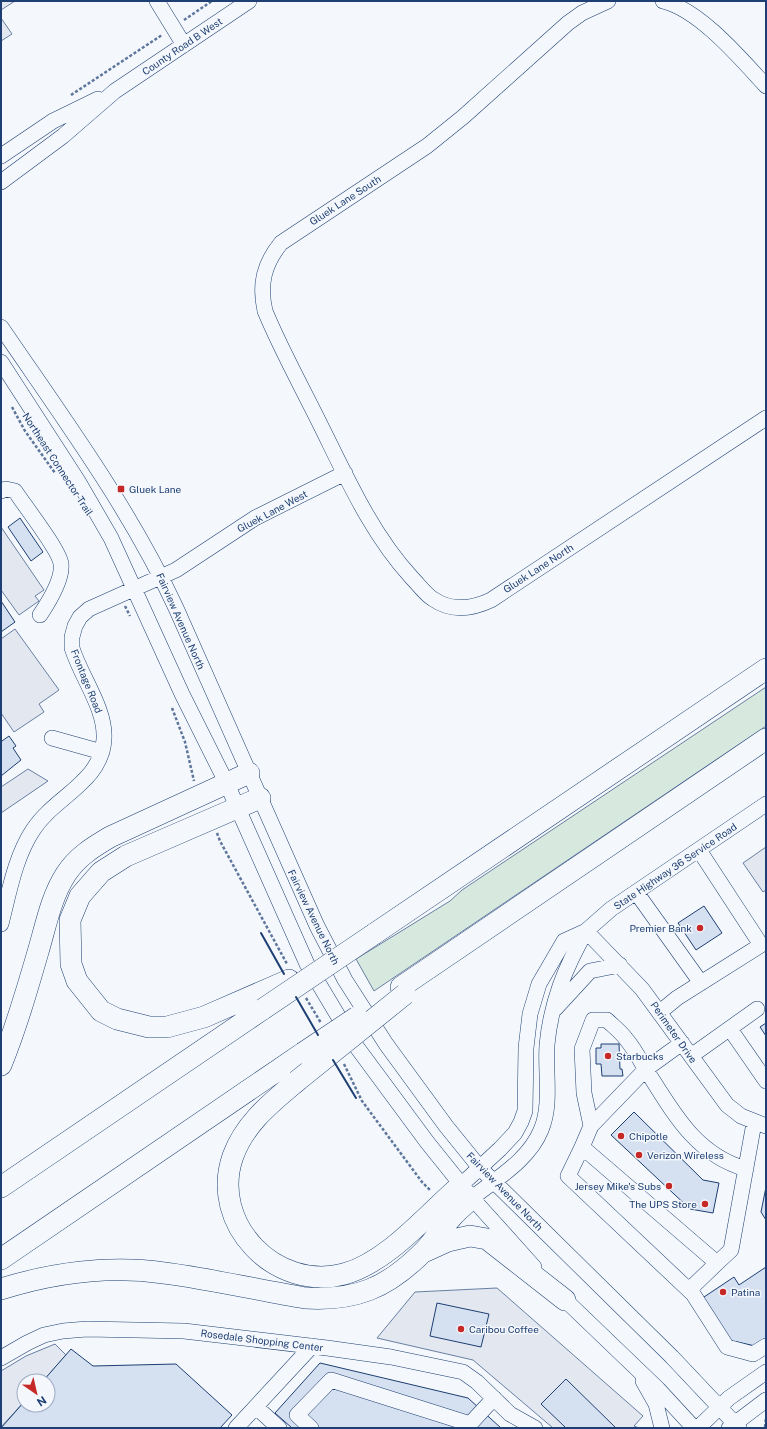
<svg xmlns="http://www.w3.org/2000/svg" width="767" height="1429" viewBox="0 0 767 1429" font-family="'Public Sans',sans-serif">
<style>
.green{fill:#d7e8df;stroke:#687fa3}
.parking{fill:#e3e8f0;stroke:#687fa3}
.building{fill:#d5e0f0;stroke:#1d3f73}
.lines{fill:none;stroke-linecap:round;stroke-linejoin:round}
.minor-casing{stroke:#1d3f73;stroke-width:16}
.highway-casing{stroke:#1d3f73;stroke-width:22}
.path{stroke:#5e769c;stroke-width:2.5;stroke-dasharray:3 2;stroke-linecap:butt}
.minor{stroke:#f4f7fb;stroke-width:15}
.highway{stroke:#f4f7fb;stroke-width:21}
.highway-bridge-casing{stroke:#1d3f73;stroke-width:22;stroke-linecap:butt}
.highway-bridge{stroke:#f4f7fb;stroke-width:21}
.wall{stroke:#1d3f73;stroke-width:2}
.poi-dot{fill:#c62828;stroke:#f4f7fb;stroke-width:1.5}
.labels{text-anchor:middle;stroke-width:3;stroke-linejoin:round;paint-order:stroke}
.street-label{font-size:10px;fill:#1d3f73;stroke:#f4f7fb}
.poi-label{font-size:10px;fill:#1d3f73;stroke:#f4f7fb;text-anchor:start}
</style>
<rect width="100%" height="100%" fill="#f4f7fb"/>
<!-- green -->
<path class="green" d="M766,687V726L374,991L356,959L450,901L462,890Z"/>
<!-- parking -->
<path class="parking" d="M1,1H15L1,10Z
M1,18L12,34L1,41Z
M1,527L44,590L35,596L39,601L19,615L1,590Z
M15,629L59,690L39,704L44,712L14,732L1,713V639Z
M28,769L48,781L1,813V787Z
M766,847V890L763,892L743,863Z
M497,1288L643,1416L634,1426L639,1428H553L473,1360L377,1338L415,1292Z
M55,1344L66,1355L43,1381H24V1402L1,1427V1371L26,1356Z"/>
<!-- building -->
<path class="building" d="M20,518L43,552L31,561L8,527Z
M1,601L15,622L1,632Z
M9,736L16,746L13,748L21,760L1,776V739L2,741Z
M704,906L722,933L696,950L678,923Z
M766,1023V1036L760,1027Z
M601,1044H619L620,1069H622L623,1076H602L601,1064H596V1048H601Z
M634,1112L703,1180L719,1183L713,1213L690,1209L611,1135Z
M766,1187V1220L761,1212Z
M766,1267V1338L755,1346L729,1340L701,1299L734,1277L739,1285Z
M437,1303L489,1314L481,1347L430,1336Z
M71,1349L93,1366L176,1364L232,1415L220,1428H1L24,1402V1405H48V1381H43Z
M320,1363L468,1398L501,1428H292L275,1413Z
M566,1379L616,1428H566L541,1404Z"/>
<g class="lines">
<!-- minor casing -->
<g class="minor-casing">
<path id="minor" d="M157,1L184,45
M608,1L582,13L568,23L463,117L427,146L281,243C264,264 259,284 265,311C279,345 297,378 314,412C343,469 368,530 412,578C419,585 425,594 433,599C452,612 472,609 491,600L766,418
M663,1C700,10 741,59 766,86
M1,156L53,121L98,99
M1,182L63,136L115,91L249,1
M1,327C63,418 129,507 176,608L317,926L345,980L386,1044L446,1126L480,1168L672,1357L739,1428
M1,362L78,481L111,538L182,694L227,784L307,964L356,1046L427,1142L472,1198L534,1267
M1,491L6,489L15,491C24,505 60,551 61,564C63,579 48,603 40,615
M52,738L102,752
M636,892L701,983
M1,924C9,893 15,857 33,830C54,797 102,782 104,739C106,709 81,677 72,648V637L75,626L80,617L89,609L176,570L255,518L345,473
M586,931L642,989L727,1105L741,1116L766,1126
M555,1009L590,971L620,965
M660,1012L677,998L761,945L699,850
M730,1029L766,1081
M682,1043L646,1069L591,1126L582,1147L717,1263L731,1250L754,1123
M691,1056L757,1009
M591,1126L584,1093L582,1049L593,1020H607C613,1026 621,1032 626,1039C633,1047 638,1056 643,1065C671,1108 693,1154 746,1169
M582,1147L568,1176L693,1294L727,1347L753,1354L766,1346
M461,1185L500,1149L515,1133L521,1122L525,1111L526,1048L530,1014L539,984L564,941L586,931L611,909L766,804
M472,1198C496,1179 529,1160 541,1130C552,1105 545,1072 547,1045C551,1002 565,968 586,931
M689,1290L717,1263
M559,1294L658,1389L694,1428
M1,1358L27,1343L44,1335L63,1331L87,1329L184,1331L327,1348L391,1357L463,1372L477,1382L510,1414L535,1428
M643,1381L656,1404L662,1428
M256,1407L279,1428
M236,1428L312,1346
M311,1428L297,1415L331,1380L470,1424L494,1398
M698,1428L729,1398L766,1372
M729,1428L766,1400"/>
</g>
<!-- highway casing -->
<g class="highway-casing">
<path id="highway" d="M260,798L126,856L101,872L80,896L70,920L71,964L77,981L101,1011L117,1019L149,1027H167L204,1017L289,980
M374,934L766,669
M401,987L766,739
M1,1065C16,1028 27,990 38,952C46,925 51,897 66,874C77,857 93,847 110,837L249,773
M297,1081C271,1103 245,1123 233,1156C209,1224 276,1292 344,1274C388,1262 427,1214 461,1185
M1,1187L263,1009
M426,1251L448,1241L470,1236L487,1239L565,1300
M1,1259L303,1053
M1,1289C52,1273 110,1265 164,1273C211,1279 258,1290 305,1298C356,1301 387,1288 423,1252C434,1241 442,1228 452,1217C458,1210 466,1204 472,1198"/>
</g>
<!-- path -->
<path class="path" d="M184,20L212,1
M71,95L162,35
M12,407L25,431L55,473
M125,606L130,616
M172,708L185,742L194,781
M217,833L220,841L287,964
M306,998L321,1023
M344,1064L362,1101L422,1182L431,1191
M765,1427L766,1418"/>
<!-- minor -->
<use href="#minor" class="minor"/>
<!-- highway -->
<use href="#highway" class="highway"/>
<!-- highway-bridge casing -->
<g class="highway-bridge-casing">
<path id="highway-bridge" d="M263,1009L374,934
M303,1053L357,1017
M297,1081L405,994"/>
</g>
<!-- highway-bridge -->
<use href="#highway-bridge" class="highway-bridge"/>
<!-- wall -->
<path class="wall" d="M261,933L284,974
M296,997L318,1035
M333,1060L356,1098"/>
</g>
<!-- markers -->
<g class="poi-dot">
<rect x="117" y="485" width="8" height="8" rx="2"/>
<circle cx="700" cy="928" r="4"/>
<circle cx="608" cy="1056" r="4"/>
<circle cx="621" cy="1136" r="4"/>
<circle cx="639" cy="1155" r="4"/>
<circle cx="669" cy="1186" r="4"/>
<circle cx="705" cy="1204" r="4"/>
<circle cx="723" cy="1292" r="4"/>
<circle cx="461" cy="1329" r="4"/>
</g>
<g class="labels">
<!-- street labels -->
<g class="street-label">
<text transform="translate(182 46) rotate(-34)" y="4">County Road B West</text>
<text transform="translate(345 200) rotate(-33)" y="4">Gluek Lane South</text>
<text transform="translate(58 464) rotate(57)" y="4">Northeast Connector Trail</text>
<text transform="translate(272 511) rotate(-28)" y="4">Gluek Lane West</text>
<text transform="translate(538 568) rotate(-33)" y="4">Gluek Lane North</text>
<text transform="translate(181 621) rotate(66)" y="4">Fairview Avenue North</text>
<text transform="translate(87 681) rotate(68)" y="4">Frontage Road</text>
<text transform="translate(675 866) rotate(-34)" y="4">State Highway 36 Service Road</text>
<text transform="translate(314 917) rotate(64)" y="4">Fairview Avenue North</text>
<text transform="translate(674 1032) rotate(55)" y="4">Perimeter Drive</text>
<text transform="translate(505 1191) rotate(46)" y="4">Fairview Avenue North</text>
<text transform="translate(262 1340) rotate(7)" y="4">Rosedale Shopping Center</text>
</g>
<!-- poi labels -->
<g class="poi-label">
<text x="129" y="493">Gluek Lane</text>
<text x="692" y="932" text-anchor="end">Premier Bank</text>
<text x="616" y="1060">Starbucks</text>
<text x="629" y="1140">Chipotle</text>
<text x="647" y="1159">Verizon Wireless</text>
<text x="661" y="1190" text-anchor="end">Jersey Mike's Subs</text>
<text x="697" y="1208" text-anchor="end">The UPS Store</text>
<text x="731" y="1296">Patina</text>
<text x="469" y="1333">Caribou Coffee</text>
</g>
</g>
<!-- border -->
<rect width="767" height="1429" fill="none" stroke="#1d3f73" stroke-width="4"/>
<!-- north arrow -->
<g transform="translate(36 1393) rotate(146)"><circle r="19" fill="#f4f7fb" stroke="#9eadc5"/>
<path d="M0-3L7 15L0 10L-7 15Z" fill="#c62828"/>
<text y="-6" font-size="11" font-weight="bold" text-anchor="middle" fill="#1d3f73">N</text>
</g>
</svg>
